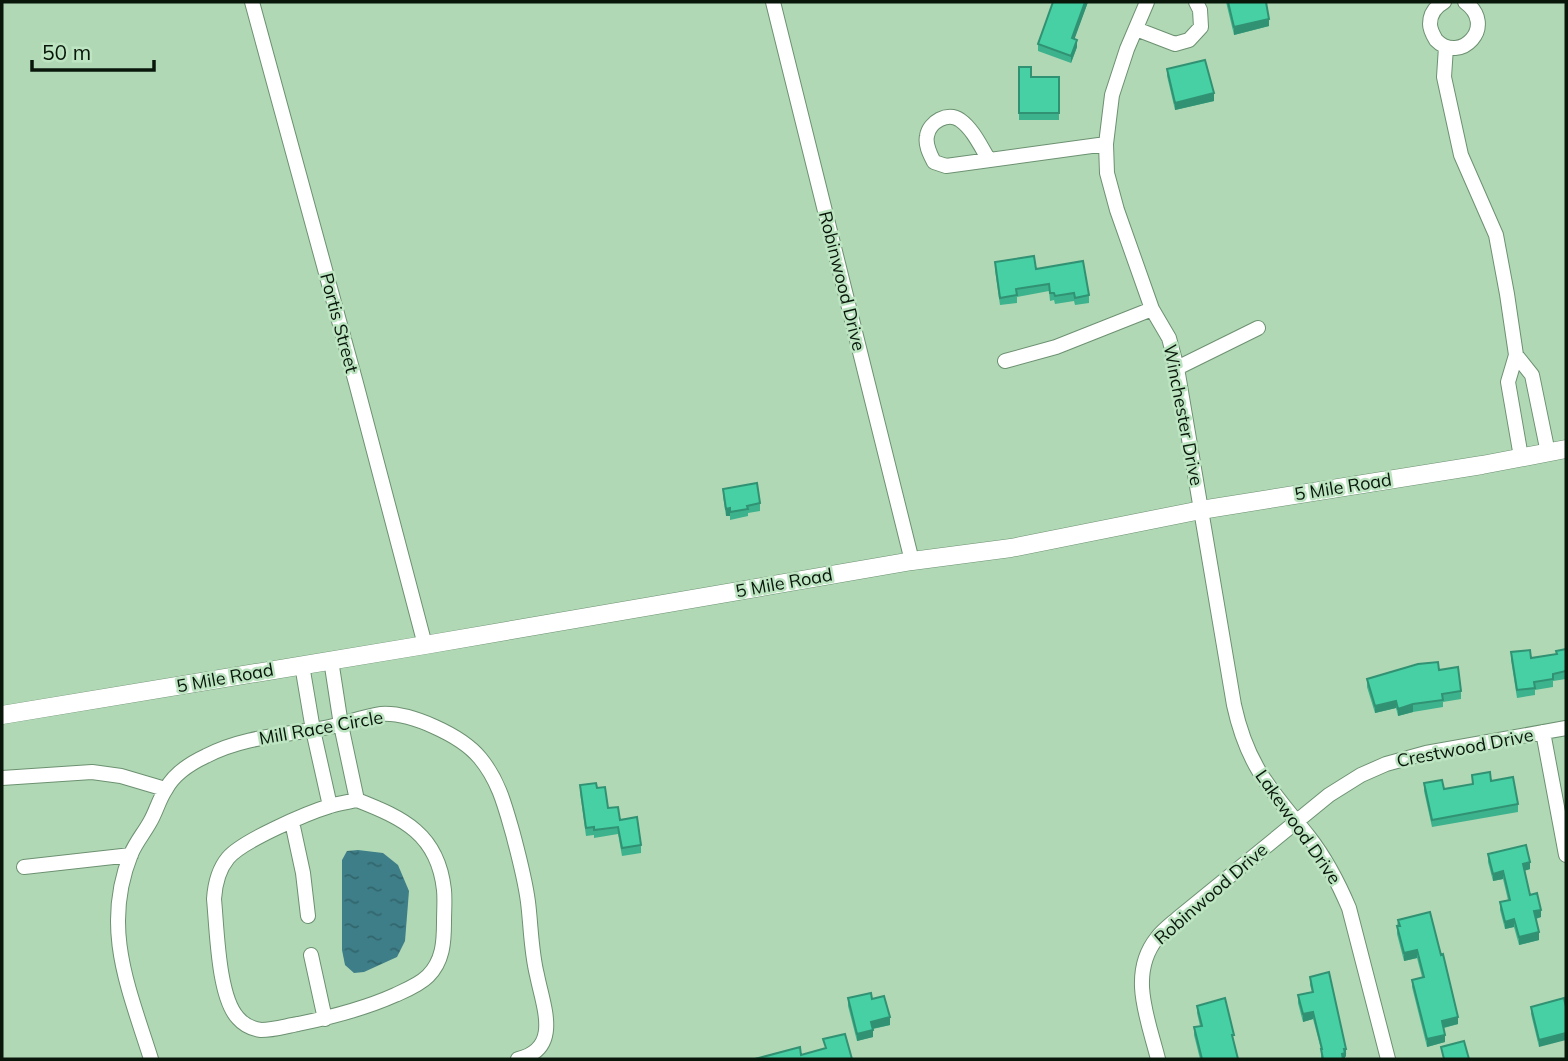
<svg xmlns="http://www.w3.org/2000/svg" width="1568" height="1061" viewBox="0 0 1568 1061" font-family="Mulish,sans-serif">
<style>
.water{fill:url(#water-ripples)}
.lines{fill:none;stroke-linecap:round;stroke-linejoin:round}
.minor-casing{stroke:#6c9171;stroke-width:16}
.tertiary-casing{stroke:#6c9171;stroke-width:19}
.minor{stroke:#fff;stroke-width:14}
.tertiary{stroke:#fff;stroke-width:18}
.wall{fill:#3cb38d}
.shaded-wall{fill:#319273}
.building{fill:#46d0a4;stroke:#319273;stroke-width:2}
.labels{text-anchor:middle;stroke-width:5;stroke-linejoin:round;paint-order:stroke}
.street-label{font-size:18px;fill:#09170b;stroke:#bee5c2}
</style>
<defs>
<pattern id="water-ripples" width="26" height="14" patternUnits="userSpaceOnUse" patternTransform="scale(1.75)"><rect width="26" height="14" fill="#3e7e88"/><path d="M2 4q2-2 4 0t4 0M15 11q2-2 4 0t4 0" fill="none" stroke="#32666d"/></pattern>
</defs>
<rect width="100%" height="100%" fill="#b1d8b5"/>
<!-- water -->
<path class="water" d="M358,850L383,853L398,865L409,891L405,941L397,957L364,972L354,973L345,965L342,950V860L347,851Z"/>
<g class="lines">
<!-- minor casing -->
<g class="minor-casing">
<path id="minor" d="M252,2L356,383L425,645
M773,2L912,561
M1147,2L1127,49L1112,95L1106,144L1107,173L1117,210L1152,309L1169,338L1177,368L1234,705C1239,728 1247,751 1259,771C1273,795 1292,815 1309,837C1326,859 1338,882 1349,908L1388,1059
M1444,2C1435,7 1430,14 1430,24C1430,30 1433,35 1436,40C1460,65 1498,26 1465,2
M1136,29L1175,44L1189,40L1201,27L1200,10L1196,2
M1446,47L1444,77L1461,155L1496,235L1507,294L1516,355L1508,382L1521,457
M989,160C981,147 973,129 960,120C948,111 929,122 927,136C925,145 930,154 934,162L946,166L1106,144
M1516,355L1532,375L1548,453
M1005,361L1056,347L1152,309
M1177,368L1258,328
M331,660L341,725L357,800
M302,665L313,730L330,806
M1543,732L1566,855
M2,778L92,772L121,776L165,789
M357,800C403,818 438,834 444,890C445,900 444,911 444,922C444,942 443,961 428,976C419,985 406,990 395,995C364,1009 332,1017 298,1024C286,1026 274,1030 261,1030C253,1029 244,1025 238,1018C218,997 217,929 214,899C215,884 218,870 228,858C242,841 307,813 330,806C339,803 348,802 357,800Z
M292,822L303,873L308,916
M24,867L131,855
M311,955L325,1019
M151,1059C129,989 101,928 131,854C136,842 144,833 150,822C156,812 159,799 166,789C174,774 191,763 206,756C244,736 288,735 329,727C345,724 365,716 381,714C410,712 461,735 480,758C499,781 505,806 513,834C519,857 525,879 528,902C531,926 531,951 537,975C543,1006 562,1049 518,1059
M1158,1059C1148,1019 1128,974 1157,938C1162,931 1170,925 1177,919L1329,795L1361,775L1386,764L1426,753L1566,728"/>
</g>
<!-- tertiary casing -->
<g class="tertiary-casing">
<path id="tertiary" d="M2,715L425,645L912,561L1011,548L1201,510L1482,465L1566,449"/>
</g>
<!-- minor -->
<use href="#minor" class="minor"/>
<!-- tertiary -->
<use href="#tertiary" class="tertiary"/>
</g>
<!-- wall -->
<path class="wall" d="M1053,2H1088L1074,39L1077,47L1071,63L1038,51V44Z
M1226,2H1266L1269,26L1234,35Z
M1019,67L1031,77H1059V120H1019Z
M1167,69L1214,101L1175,110L1167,76Z
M995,262L1089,295V303L1075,305L1074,301L1055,304L1054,300L1050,301L1049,291L1017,297V303L1000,305L995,270Z
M723,489L760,503V511L748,513V516L730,520V516H726L723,496Z
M1566,649V679L1553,681V687L1535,690V695L1517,698L1511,660V652L1531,658L1556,654Z
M1439,670L1461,691V699L1443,702V707L1413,712L1398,716L1396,708L1375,713L1367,687V679Z
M1472,775L1491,781L1518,804V812L1432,827L1424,791V783L1444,789L1472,784Z
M580,785L597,788L608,808L620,820L641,845V853L622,856L618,834L594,838V835L586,836L580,792Z
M1488,854L1530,869L1524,871L1530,895L1541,917L1536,919L1539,940L1519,945L1514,927L1505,929L1500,910V902L1508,900L1503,879L1493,881L1488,862Z
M1430,912L1458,1024L1444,1028L1445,1042L1427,1047L1412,987V980L1422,977L1417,958L1404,961L1397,934V926L1398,920Z
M1310,977L1346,1056L1345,1057V1059H1321V1049L1313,1019L1303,1022L1298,1003V995L1312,992L1310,985Z
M848,998L872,999L890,1025L873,1029V1037L857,1041L848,1006Z
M1197,1006L1234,1042L1238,1059H1200L1194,1035V1027L1200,1026L1197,1013Z
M1531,1007H1566L1539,1047L1531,1014Z"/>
<!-- shaded-wall -->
<path class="shaded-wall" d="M1085,2H1088L1072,46V38Z
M1269,19V26L1234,35V27Z
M1077,40V47L1071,63V56Z
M1214,93V101L1175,110V103Z
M730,508V516H726V509Z
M1396,701V708L1375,713V706Z
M1413,704V712L1398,716V709Z
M1530,862V869L1523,871V864Z
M1503,871V879L1493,881V874Z
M1541,910V917L1534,919V911Z
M1514,919V927L1505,929V922Z
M1539,932V940L1519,945V937Z
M1417,950V958L1404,961V953Z
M1313,1012V1019L1303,1022V1014Z
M890,1017V1025L871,1029V1022Z
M1458,1017V1024L1442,1028V1021Z
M873,1030V1037L857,1041V1034Z
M1566,1033V1040L1539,1047V1040Z
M1445,1035V1042L1427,1047V1039Z
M1344,1049H1346V1056L1345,1057V1059H1342V1054Z"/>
<!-- building -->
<path class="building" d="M1053,2H1085L1072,38L1077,40L1071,56L1038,44Z
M1228,2H1266L1269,19L1234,27Z
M1205,60L1214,93L1175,103L1167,69Z
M1019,67H1031V77H1059V113H1019Z
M1034,256L1036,269L1083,261L1089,295L1075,298L1074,293L1055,296L1054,293H1050L1049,284L1016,289L1017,295L1000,298L995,262Z
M757,483L760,503L747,506L748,509L730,512V508L726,509L723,489Z
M1566,649V671L1553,674V679L1534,682L1535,688L1517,690L1511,652L1530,650L1531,658L1557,654L1556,651Z
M1438,662L1439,670L1458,667L1461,691L1442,694L1443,700L1413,704L1398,709L1396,701L1375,706L1367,679L1418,664Z
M1490,772L1491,781L1513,777L1518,804L1432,820L1424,783L1442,780L1444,789L1473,784L1472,775Z
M596,783L597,788L605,787L608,808L618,807L620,820L637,817L641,845L622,848L618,827L594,830V827L586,828L580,785Z
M1526,845L1530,862L1523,864L1530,895L1537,893L1541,910L1534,911L1539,932L1519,937L1514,919L1505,922L1500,902L1510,900L1503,871L1493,874L1488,854Z
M1430,912L1441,955L1443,954L1458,1017L1442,1021L1445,1035L1427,1039L1412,980L1424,977L1417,950L1404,953L1397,926H1400L1398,920Z
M1329,972L1346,1049H1344L1345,1053L1342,1054L1343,1059H1323L1321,1049H1322L1313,1012L1303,1014L1298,995L1313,992L1310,977Z
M871,993L872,999L884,996L890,1017L871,1022L873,1030L857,1034L848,998Z
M1225,998L1234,1035H1232L1238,1059H1202L1194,1027L1202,1026L1197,1006Z
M1564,998L1566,1007V1033L1539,1040L1531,1007Z
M845,1034L852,1059H755L800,1047L801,1055L826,1048L823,1039Z
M1464,1041L1469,1059H1444L1441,1047Z"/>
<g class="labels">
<!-- street labels -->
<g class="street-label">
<text transform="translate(842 281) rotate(76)" y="6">Robinwood Drive</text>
<text transform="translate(339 323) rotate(75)" y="6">Portis Street</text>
<text transform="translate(1183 415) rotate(79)" y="6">Winchester Drive</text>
<text transform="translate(1343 487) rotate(-9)" y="6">5 Mile Road</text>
<text transform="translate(784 583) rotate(-10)" y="6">5 Mile Road</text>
<text transform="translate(225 678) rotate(-10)" y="6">5 Mile Road</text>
<text transform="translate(321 728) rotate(-10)" y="6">Mill Race Circle</text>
<text transform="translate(1465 748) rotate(-11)" y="6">Crestwood Drive</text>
<text transform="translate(1298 827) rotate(55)" y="6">Lakewood Drive</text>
<text transform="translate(1211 894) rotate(-41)" y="6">Robinwood Drive</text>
</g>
</g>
<!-- border -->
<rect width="1568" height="1061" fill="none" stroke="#09170b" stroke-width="7"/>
<!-- scale -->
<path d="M32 60v10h122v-10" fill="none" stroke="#09170b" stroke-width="3.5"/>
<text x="42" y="60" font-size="21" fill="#09170b" stroke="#bee5c2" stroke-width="5" paint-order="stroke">50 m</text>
</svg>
